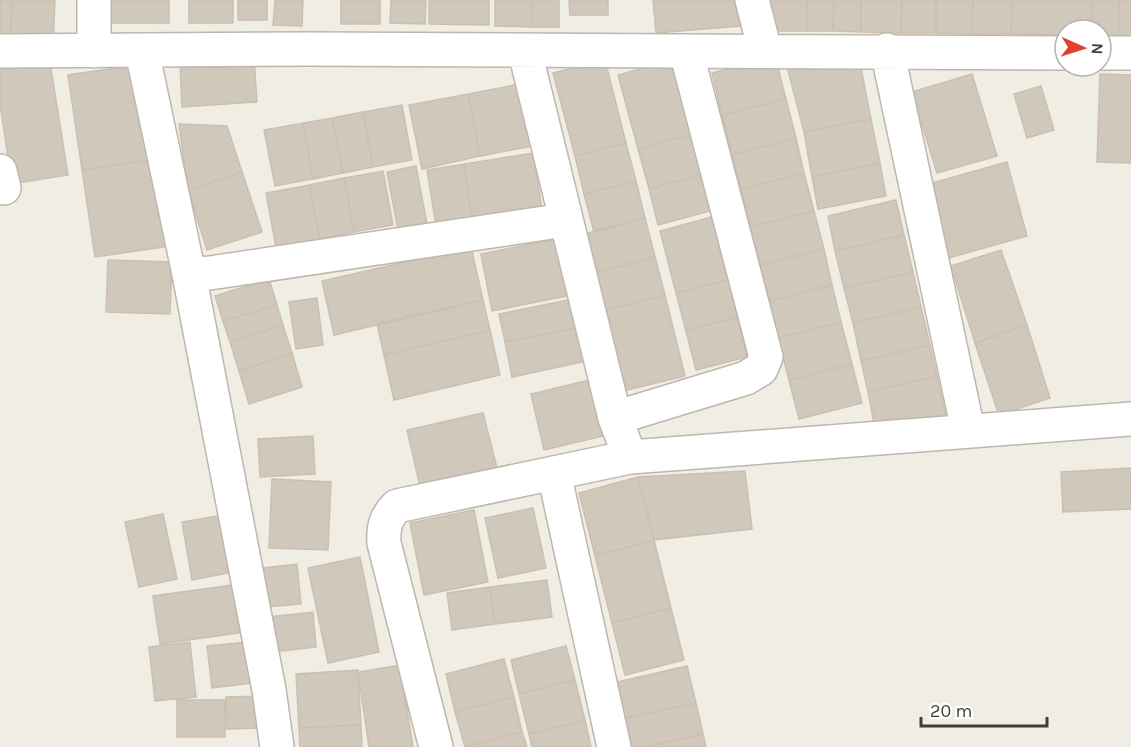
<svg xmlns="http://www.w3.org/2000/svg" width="1131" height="747" viewBox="0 0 1131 747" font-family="Karla,sans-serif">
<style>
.building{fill:#d1c8bc;stroke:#cbbfb0;stroke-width:1.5}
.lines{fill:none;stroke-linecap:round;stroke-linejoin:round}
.minor-casing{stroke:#beb7ac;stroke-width:36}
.minor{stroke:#fff;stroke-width:33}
</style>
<rect width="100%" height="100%" fill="#f0ede5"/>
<!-- building -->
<path class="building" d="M0,0H12L10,43H0Z
M12,0H55L53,45L10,43Z
M107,0H169V23H106Z
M189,0H233V23H189Z
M238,0H267V20H238Z
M275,0H303L302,26L273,25Z
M341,0H380V24H341Z
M391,0H426L425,24L390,23Z
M429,0H489V25L429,24Z
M495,0H532V27L495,26Z
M532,0H559V27H532Z
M569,0H608V15H570Z
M653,0H739L741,26L656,33Z
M767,0H807V31H767Z
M807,0H834L833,31H807Z
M834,0H861V32L833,31Z
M861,0H902L901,33L861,32Z
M902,0H936V33H901Z
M936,0H973L972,34L936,33Z
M973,0H1012L1011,34H972Z
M1012,0H1092V30H1065V35L1011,34Z
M1092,0H1119V36H1101V30H1092Z
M1119,0H1131V36H1119Z
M775,57L786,99L722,115L712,73Z
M254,58L257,102L182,107L180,63Z
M859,58L871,119L804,132L786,63Z
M605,60L626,143L575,156L553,73Z
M673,60L692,134L638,149L618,75Z
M50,62L68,175L12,184L0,104V70Z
M144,64L157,159L82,170L68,75Z
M972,74L997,156L937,173L912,92Z
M1100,74L1131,75V163L1097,162Z
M520,84L533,146L480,156L468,94Z
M1041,86L1054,130L1027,138L1014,94Z
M468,94L480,156L422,169L409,105Z
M786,99L796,138L732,155L722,115Z
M402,105L412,160L373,167L363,112Z
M363,112L373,167L343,173L332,118Z
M332,118L343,173L313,179L303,123Z
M871,119L880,163L812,177L804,132Z
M303,123L313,179L275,186L264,130Z
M179,124L227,126L242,172L188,190Z
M692,134L703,174L649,189L638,149Z
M796,138L804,173L741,189L732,155Z
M626,143L636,181L584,194L575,156Z
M533,153L542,209L472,220L464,164Z
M157,159L170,246L95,257L82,170Z
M1007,162L1027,236L945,259L925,185Z
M880,163L886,196L818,209L812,177Z
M464,164L472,220L436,226L427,170Z
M416,166L427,224L398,230L387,172Z
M383,171L393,225L354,232L344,178Z
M242,172L262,232L207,250L188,190Z
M804,173L814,211L750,227L741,189Z
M703,174L713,210L658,225L649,189Z
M344,178L354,232L320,239L309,185Z
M636,181L645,218L594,232L584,194Z
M309,185L320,239L276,247L266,193Z
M896,200L904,235L835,251L828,216Z
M814,211L824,249L760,265L750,227Z
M712,217L728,280L676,293L660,231Z
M645,218L655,257L594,273L584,234Z
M904,235L913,272L844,288L835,251Z
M556,239L567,296L492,311L481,254Z
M471,247L483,300L334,335L322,281Z
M824,249L832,285L769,301L760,265Z
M1001,250L1027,325L975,343L951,266Z
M655,257L665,295L603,311L594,273Z
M108,260L172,262L170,314L106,312Z
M913,272L921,307L853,323L844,288Z
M269,279L277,305L223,321L215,296Z
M728,280L737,317L686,331L676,293Z
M832,285L841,322L778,338L769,301Z
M665,295L685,376L623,391L603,311Z
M317,298L323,345L296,349L289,302Z
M578,298L584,326L505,342L499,314Z
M483,300L490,330L384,355L377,324Z
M277,305L283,325L230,342L223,321Z
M921,307L930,345L861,361L853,323Z
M737,317L747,357L696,370L686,331Z
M841,322L852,364L789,380L778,338Z
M283,325L292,353L239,371L230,342Z
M1027,325L1050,398L999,415L975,343Z
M584,326L592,360L512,377L505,342Z
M490,330L500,375L394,400L384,355Z
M930,345L937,376L868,392L861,361Z
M292,353L302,387L249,404L239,371Z
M852,364L862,403L799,419L789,380Z
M937,376L947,420L874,423L868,392Z
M594,379L607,435L544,450L531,394Z
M483,413L497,468L420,486L407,430Z
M313,436L315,474L260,477L258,439Z
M1131,468V509L1063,512L1061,472Z
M745,471L752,529L654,540L638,477Z
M638,477L654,540L595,556L579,493Z
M272,479L331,482L328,550L269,548Z
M533,508L546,568L498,578L485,518Z
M474,510L488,582L424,595L410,523Z
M163,514L177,579L139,587L125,522Z
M223,515L233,572L192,580L182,522Z
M654,540L671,608L612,623L595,556Z
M360,557L379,652L328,663L308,568Z
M297,564L301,604L266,607L263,568Z
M547,580L552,617L495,624L490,587Z
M239,584L245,632L160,644L153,596Z
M490,587L495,624L452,630L447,593Z
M671,608L684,660L625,675L612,623Z
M313,612L316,647L273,652L269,617Z
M190,642L196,697L155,701L149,647Z
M247,642L251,683L212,688L207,646Z
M566,646L575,680L519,694L511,660Z
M504,659L514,697L455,712L446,674Z
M400,665L413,747H369L358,672Z
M687,666L696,703L625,718L617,682Z
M358,670L361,725L299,728L296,674Z
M575,680L585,720L529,734L519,694Z
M265,696L266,728L227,729L226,697Z
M514,697L522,732L465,747L455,712Z
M177,700H225V737H177Z
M696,703L703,734L645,747H632L625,718Z
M585,720L591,747H532L529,734Z
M361,725L362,747H300L299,728Z
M522,732L527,747H465Z
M703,734L706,747H645Z"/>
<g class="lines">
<!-- minor casing -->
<g class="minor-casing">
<path id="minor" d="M94,0V51
M752,0L765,51
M887,50L968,430
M0,51L308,49L1065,53
M142,51L189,274L210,273L565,220
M525,52L615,418L630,457L1131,419
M1101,53H1131
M0,171L4,188
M189,274L269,690L277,747
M615,418L746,378L761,369L766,357L686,51
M554,473L614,747
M436,747L384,543C383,527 386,517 397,506L630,457"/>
</g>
<!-- minor -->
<use href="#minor" class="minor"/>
</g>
<!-- north arrow -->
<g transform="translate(1083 48) rotate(93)"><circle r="28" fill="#ffffff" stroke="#b3b1af" stroke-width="1.5"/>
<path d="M0-4.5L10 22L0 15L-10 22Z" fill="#e1412c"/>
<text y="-9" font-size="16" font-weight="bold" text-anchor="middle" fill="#423d36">N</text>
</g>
<!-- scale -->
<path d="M921 717v9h126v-9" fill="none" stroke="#423d36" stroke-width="3"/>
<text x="930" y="717" font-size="18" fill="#423d36" stroke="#ffffff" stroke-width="4.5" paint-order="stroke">20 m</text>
</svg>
